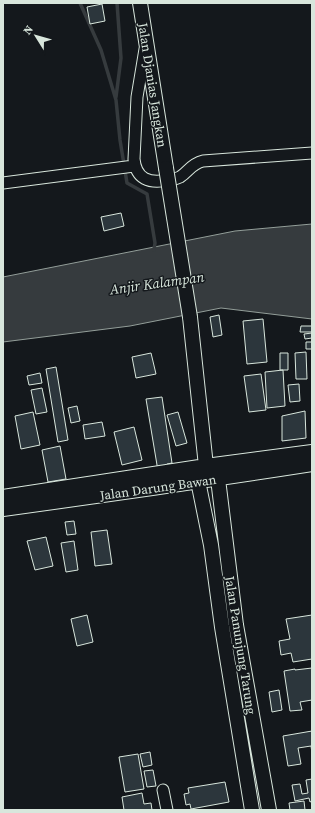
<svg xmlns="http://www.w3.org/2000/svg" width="315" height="813" viewBox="0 0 315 813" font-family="'Source Serif 4',serif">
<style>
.water{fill:#363b3e;stroke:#939e99}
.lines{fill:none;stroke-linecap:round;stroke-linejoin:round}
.stream{stroke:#363b3e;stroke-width:3.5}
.building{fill:#2c363c;stroke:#d8e6dc}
.minor-casing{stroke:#d8e6dc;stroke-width:13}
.tertiary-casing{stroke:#d8e6dc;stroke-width:16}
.minor{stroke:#14181c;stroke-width:11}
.tertiary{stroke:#14181c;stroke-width:14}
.tertiary-bridge-casing{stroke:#d8e6dc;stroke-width:16;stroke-linecap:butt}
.tertiary-bridge{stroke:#14181c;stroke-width:14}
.labels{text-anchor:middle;stroke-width:3;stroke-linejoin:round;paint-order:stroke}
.street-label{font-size:13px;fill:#d8e6dc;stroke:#14181c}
.water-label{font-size:14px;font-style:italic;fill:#d8e6dc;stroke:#14181c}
</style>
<rect width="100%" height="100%" fill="#14181c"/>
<!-- water -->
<path class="water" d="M312,224V319L221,308L130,326L3,342V277L235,231Z"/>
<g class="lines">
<!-- stream -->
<path class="stream" d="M80,3L101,50L116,100L120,140L127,183L147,194L155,243L154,250
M116,97L121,58L117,3"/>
</g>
<!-- building -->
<path class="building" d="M102,4L105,21L90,24L87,7Z
M121,213L124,226L104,231L101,217Z
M219,315L222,335L213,337L210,317Z
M263,319L267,362L247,364L243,321Z
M301,326H312V332H300Z
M312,333V338L305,339L304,334Z
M306,342H312V349H306Z
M306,352L307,379H296L295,353Z
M151,353L156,374L136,378L132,357Z
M280,353H288V370H280Z
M56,367L68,440L58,442L46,369Z
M283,370L285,406L267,408L265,372Z
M40,373L42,383L29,385L27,376Z
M261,374L266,410L249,412L244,376Z
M299,384L300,401L290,402L288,385Z
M42,388L47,412L36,414L31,390Z
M162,397L172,463L167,464L168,469L158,471L146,399Z
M77,406L80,421L71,423L68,408Z
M305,411L306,438L282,441V416Z
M33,412L40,445L21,449L15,416Z
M178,412L187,443L176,446L167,415Z
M102,422L105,436L85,439L83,425Z
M134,427L142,460L122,465L114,432Z
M60,446L66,479L48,482L42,450Z
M74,521L76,534L67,535L65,522Z
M107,530L112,564L95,566L91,532Z
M46,537L53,566L35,570L27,541Z
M74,541L78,570L66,572L61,543Z
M87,615L93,642L77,646L71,619Z
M312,615V659L293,662L291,653L281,655L279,641L290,639L286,619Z
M312,668V700L300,702L302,710L290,711L284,671L295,669V670Z
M279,690L282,710L272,712L269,692Z
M312,731V753L311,746L298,748L301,764L288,766L283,736Z
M150,752L152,765L143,767L140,754Z
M138,754L144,789L125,792L119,757Z
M153,770L156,786L147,787L144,771Z
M312,779V801L310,802L309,798L295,801L292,785L300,784L302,794L308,793L306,780Z
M225,782L229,802L191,809L190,804L186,805L184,794L189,793L188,788Z
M142,793L144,804L151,803L152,810H124L122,797Z
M304,801L305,810H290L289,803Z"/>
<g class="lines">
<!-- minor casing -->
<g class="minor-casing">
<path id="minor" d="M145,49L137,97L134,159C136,179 149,184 168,180C172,180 176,179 180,177C189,171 191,164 203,161L312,153
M3,183L134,166
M163,790L167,810"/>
</g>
<!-- tertiary casing -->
<g class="tertiary-casing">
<path id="tertiary" d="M140,3L166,168
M190,317L206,466
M218,479L236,625L269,810
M198,481L211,545L222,627L252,810
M3,497L206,466L312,452
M3,509C106,495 209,480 312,464"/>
</g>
<!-- minor -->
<use href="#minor" class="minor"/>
<!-- tertiary -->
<use href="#tertiary" class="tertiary"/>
<!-- tertiary-bridge casing -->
<g class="tertiary-bridge-casing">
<path id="tertiary-bridge" d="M166,168L190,317"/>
</g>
<!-- tertiary-bridge -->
<use href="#tertiary-bridge" class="tertiary-bridge"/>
</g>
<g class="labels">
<!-- street labels -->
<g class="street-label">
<text transform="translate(153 85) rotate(81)" y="5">Jalan Djanias Jangkan</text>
<text transform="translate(158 487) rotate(-8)" y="5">Jalan Darung Bawan</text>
<text transform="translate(241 645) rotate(81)" y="5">Jalan Panunjung Tarung</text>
</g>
<!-- water labels -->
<g class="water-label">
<text transform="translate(157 283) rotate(-8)" y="5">Anjir Kalampan</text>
</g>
</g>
<!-- border -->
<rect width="315" height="813" fill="none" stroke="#d8e6dc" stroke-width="8"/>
<!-- north arrow -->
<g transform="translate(36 36) rotate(307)" stroke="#14181c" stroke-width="3" paint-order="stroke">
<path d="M0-3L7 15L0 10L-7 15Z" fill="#d8e6dc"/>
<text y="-6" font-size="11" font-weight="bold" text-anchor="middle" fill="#d8e6dc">N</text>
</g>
</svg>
